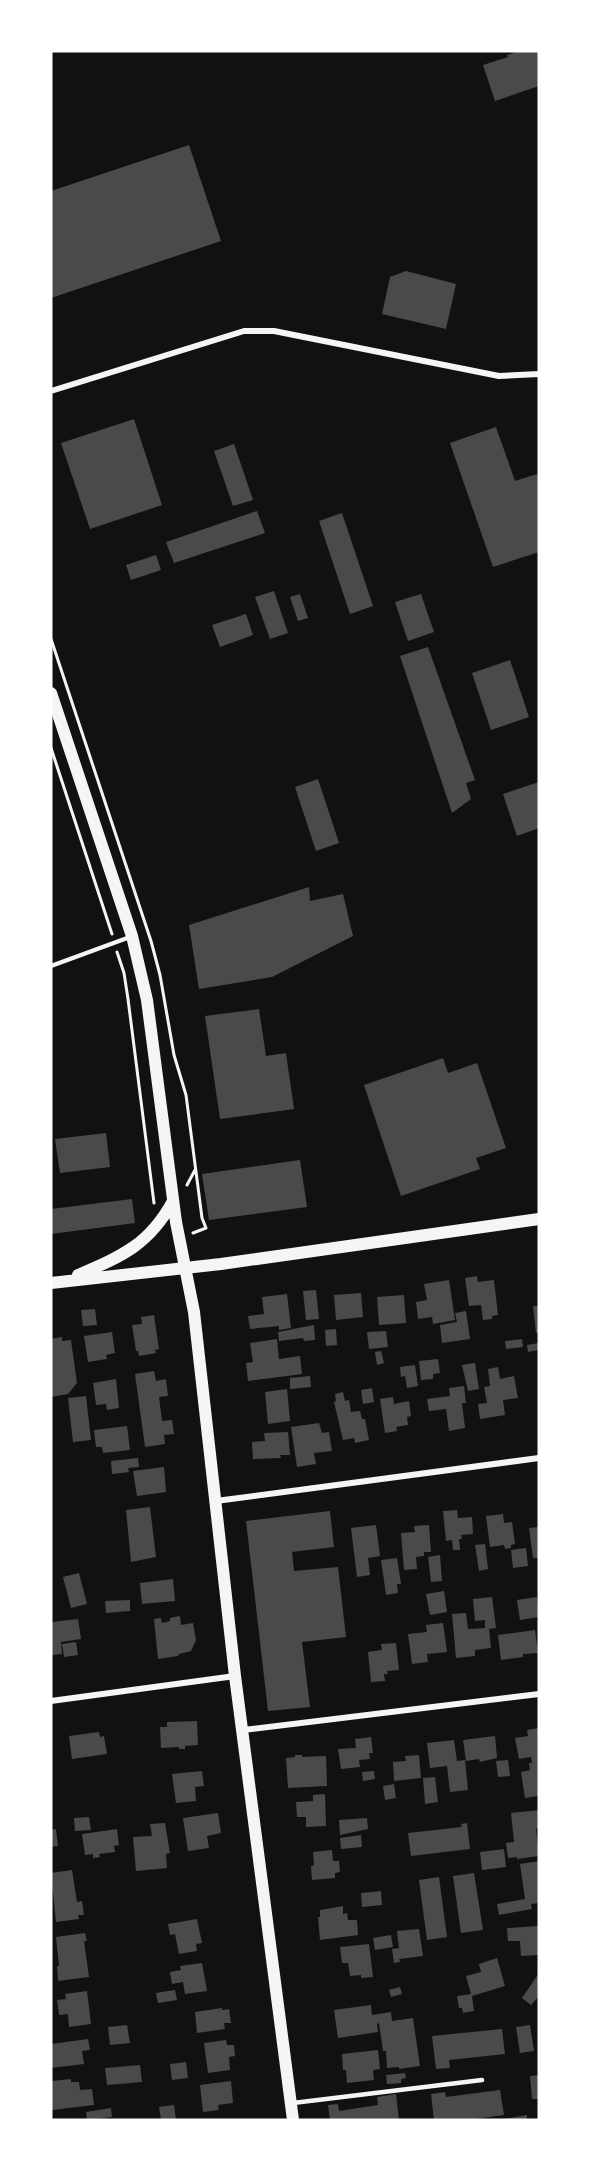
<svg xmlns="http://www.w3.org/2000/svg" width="590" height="2171" viewBox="0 0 590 2171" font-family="'Asap Condensed',sans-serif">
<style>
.building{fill:#4a4a4a}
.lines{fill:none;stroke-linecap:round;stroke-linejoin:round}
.path{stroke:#f5f5f5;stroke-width:3}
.service{stroke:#f5f5f5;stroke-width:4.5}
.minor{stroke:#f5f5f5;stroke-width:6}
.secondary{stroke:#f5f5f5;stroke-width:12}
</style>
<rect width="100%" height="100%" fill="#111"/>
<!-- building -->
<path class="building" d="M519,51H539V86L495,101L483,65L508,57L507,55Z
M189,145L221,241L51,298V191Z
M406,271L456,284L446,329L382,314L390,277Z
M134,419L162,505L90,529L61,443Z
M496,427L515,481L537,474L539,480V552L493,567L450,443Z
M234,444L253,500L233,506L214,451Z
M257,511L265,533L174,563L166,542Z
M342,513L373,606L350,614L319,521Z
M156,555L161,570L131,580L126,565Z
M274,591L288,633L270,639L255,597Z
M300,594L308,618L298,621L290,597Z
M421,594L434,632L408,641L395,602Z
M246,614L253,635L220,647L212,625Z
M428,647L475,780L466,783L471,799L452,813L400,656Z
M510,660L529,717L491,730L472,673Z
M318,779L339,843L316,851L295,787Z
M539,782V828L517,836L503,794Z
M309,887L310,901L343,894L353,936L272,977L199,989L189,925Z
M259,1009L266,1056L286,1053L294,1109L220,1119L205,1016Z
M443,1058L448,1073L477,1063L506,1148L476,1158L480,1169L401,1196L364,1085Z
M106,1133L110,1167L60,1173L55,1139Z
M300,1160L307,1207L209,1220L202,1174Z
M132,1199L135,1223L51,1234V1209Z
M477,1276L478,1282L494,1280L498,1315L492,1316V1319L483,1320L481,1305L469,1306L465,1278Z
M449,1280L455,1320L433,1324L432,1317L418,1319L416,1302L427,1300L424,1284Z
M316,1290L319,1319L306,1320L303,1291Z
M361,1293L363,1317L336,1320L334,1295Z
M287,1294L291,1328L279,1330V1326L250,1329L248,1316L264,1314L262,1297Z
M404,1295L406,1323L379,1325L377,1297Z
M533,1306H539V1332L536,1333Z
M95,1309L97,1325L83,1326L81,1310Z
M466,1311L470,1339L442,1343L440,1325L457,1322L455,1313Z
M154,1315L159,1349L155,1350L156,1353L139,1356L138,1351H136L132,1325L142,1324L141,1317Z
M314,1325L315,1340L304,1341L303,1338L279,1341L278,1332Z
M336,1329L337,1345L326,1346L325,1330Z
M386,1331L388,1347L369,1349L367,1332Z
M112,1332L115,1353L106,1355L107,1359L88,1362L84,1336Z
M62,1337V1341L71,1340L77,1383L68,1394L51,1397V1339Z
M277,1339L279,1359L300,1356L302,1374L248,1381L246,1363L253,1362L250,1343Z
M522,1339L523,1347L506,1349L505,1341Z
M539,1343V1350L528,1352L527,1345Z
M381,1351L384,1363L377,1365L375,1352Z
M438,1359L440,1373L433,1374V1379L421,1380L419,1361Z
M475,1363L479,1389L468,1391L462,1365Z
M415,1365L418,1386L407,1388L405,1376L401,1377L400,1367Z
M498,1367L500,1379L514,1376L518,1398L503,1400L505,1415L480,1419L478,1404L487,1403L484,1387L490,1386L488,1369Z
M154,1371L156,1381L166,1379L168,1396L159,1397L162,1421L172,1420L174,1434L164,1435L165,1444L145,1447L135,1374Z
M310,1376L311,1387L290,1389V1378Z
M116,1379L119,1408L107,1410L106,1404L96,1405L93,1383Z
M464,1386L466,1403H462L465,1428L449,1431L446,1409L429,1411L427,1399L450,1396L449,1388Z
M372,1388L374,1402L363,1404L361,1390Z
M287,1389L290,1421L268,1424L265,1392Z
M343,1392L345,1401L349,1400L351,1412L360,1411L362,1419H365L369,1440L355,1443L354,1438L343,1440L334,1402L336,1401L335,1394Z
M86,1396L91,1440L73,1442L68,1398Z
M393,1397L394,1404L409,1401L411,1416L407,1417L408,1425L396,1427L397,1431L385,1433L380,1399Z
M319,1423L322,1433L329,1432L332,1451L314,1453L316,1464L297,1467L291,1427Z
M127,1426L130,1450L103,1453L102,1447H96L94,1430Z
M288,1432L290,1455H280L281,1458L253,1459L252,1442L265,1441L264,1433Z
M138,1458L139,1467L128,1468L129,1472L112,1474L111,1461Z
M164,1467L166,1492L137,1496L133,1471Z
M150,1507L156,1557L131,1562L126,1510Z
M457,1510L458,1518L472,1517L473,1534L461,1535L462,1539H459L460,1550H453L452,1540L446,1541L443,1511Z
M330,1511L334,1547L292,1552L294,1571L338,1567L346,1637L302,1642L310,1707L268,1711L246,1521Z
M503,1514L504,1523L512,1522L515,1544L511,1545V1548L505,1549L504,1545L490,1547L486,1516Z
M376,1525L380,1556L368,1558L370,1575L357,1577L351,1528Z
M429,1525L431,1552H424V1556L416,1557L417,1569L404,1570L401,1533L415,1532L414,1526Z
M539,1527V1558H533L529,1528Z
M485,1544L488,1569L479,1571L475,1545Z
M526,1548L528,1566L513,1568L511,1550Z
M440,1555L442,1581L431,1582L428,1557Z
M397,1558L401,1584H397L398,1593L386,1595L381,1560Z
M79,1573L87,1604L71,1608L63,1577Z
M173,1579L175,1601L142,1604L140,1583Z
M444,1591L447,1612L430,1615L426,1594Z
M492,1597L496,1628L489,1629L491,1648L475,1650V1656L456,1658L452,1614L466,1613L468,1629L485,1628V1620L475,1621L473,1599Z
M537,1597L539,1617L520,1620L517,1600Z
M130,1600V1611L106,1613L105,1601Z
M180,1616L181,1625L193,1623L196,1640L191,1651L179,1654L178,1656L158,1659L154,1619L161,1618L162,1623L170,1621V1618Z
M78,1619L81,1639L61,1642L62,1654L51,1655V1622Z
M443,1623L447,1652L427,1654L428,1662L412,1664L408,1634L427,1632L426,1625Z
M535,1630L538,1653L523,1654V1657L501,1660L498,1635Z
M76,1642L78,1655L64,1657L62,1644Z
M396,1643L399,1670L387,1671L388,1674H384L385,1681L371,1682L368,1652L382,1650L381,1644Z
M197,1721L198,1745L185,1746V1749H179V1747L161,1748L160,1727H167V1722Z
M539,1728V1796L525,1798L521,1772L530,1770L529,1763H532L531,1757L519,1759L515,1738L528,1736L527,1730Z
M99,1732L100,1737L104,1736L107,1754L72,1759L69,1736Z
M495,1736L497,1758L480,1762L479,1759L466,1761L463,1740Z
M371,1737L373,1753H369L370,1759L359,1760L360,1767L341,1769L338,1749L356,1748L355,1739Z
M454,1740L457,1761L465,1760L468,1790L450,1792L447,1766L430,1768L427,1743Z
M295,1755H302V1757L326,1756L327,1786L288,1788L286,1758L295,1757Z
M419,1755L421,1778L394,1781L393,1762L406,1761L405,1756Z
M508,1760L510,1776L498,1777L496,1761Z
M202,1771L204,1786L195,1787L196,1801L176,1803L172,1774Z
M374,1771L375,1779L363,1781L362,1772Z
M435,1777L438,1802L425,1804L423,1778Z
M394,1784L396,1798L385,1800L383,1786Z
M325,1794L326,1826L306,1827V1817H297L296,1802L313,1801V1795Z
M539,1810V1828L536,1829L539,1856L517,1859V1857L508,1858L506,1843L514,1842L511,1813Z
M218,1813L221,1833L207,1836L209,1848L188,1851L183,1818Z
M89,1817L91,1830L75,1831L74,1818Z
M367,1818L368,1829L340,1835L339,1820Z
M165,1823L170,1853L166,1854L167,1868L136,1871L133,1837L152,1836L150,1824Z
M467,1823L470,1849L411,1856L408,1833L462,1827L461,1824Z
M56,1829L58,1846L51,1847V1830Z
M117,1829L119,1845L114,1846L115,1852L99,1854L100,1857L93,1858V1854L85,1855L82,1834Z
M361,1835L362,1847L341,1849L340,1838Z
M504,1849L506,1867L482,1870L480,1852Z
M332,1850L333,1861H339L340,1872L335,1873V1878L312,1880L311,1866L314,1865L313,1852Z
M539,1861V1903L531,1904L532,1909L499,1915L497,1904L525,1899L520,1864Z
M72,1870L77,1902L82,1901L84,1915H78L79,1919L56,1922L51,1873Z
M474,1873L483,1930L461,1933L453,1876Z
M439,1877L447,1937L427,1940L419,1880Z
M381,1891L382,1905L362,1907L361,1893Z
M343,1906V1914L347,1913L348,1920H357L358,1935L320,1940L318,1917H320V1910Z
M197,1919L202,1943L196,1944L197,1951L179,1954L175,1934L170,1935L168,1924Z
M539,1926V1955L521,1956L520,1941H508L507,1928Z
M419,1929L423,1956L399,1959L400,1962L394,1963L392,1949L399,1948L397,1931Z
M85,1933L87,1941H84L89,1977L58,1981L57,1966H59L56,1937Z
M391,1935L393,1947L375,1950L373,1938Z
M369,1944L373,1977L361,1978V1975L350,1976L348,1963H342L340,1947Z
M497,1958L505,1986L472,1996L474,2011L463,2013L462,2008H459L457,1996L471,1994L466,1976L481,1972L479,1964Z
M202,1963L207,1991L185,1994L183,1982L172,1984L170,1972L181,1970L180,1966Z
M539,1973V1996L531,2005L522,1998Z
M400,1987L402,1994L391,1997L389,1990Z
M175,1990L177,2000L158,2003L156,1993Z
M87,1991L91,2024L69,2027L68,2014L59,2015L57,2000L66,1999L65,1994Z
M371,2005L372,2015L391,2012L392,2021L413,2018L420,2066L399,2069V2067L387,2068L386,2051H383L379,2023L377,2024L378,2032L338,2038L334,2010Z
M222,2008V2010L229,2009L231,2023H224L225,2029L197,2033L195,2012Z
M127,2025L130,2043L110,2045L108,2027Z
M530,2025L534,2051L520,2053L516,2027Z
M502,2029L505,2054L449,2060L450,2068L436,2069L432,2036Z
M88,2039L90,2050L82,2051L84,2064L51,2068V2044Z
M226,2040L227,2045H234L235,2056L229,2057L230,2070L208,2073L204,2043Z
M378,2050L380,2069L373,2070L374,2080L347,2083L346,2070H343L342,2054Z
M186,2062L188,2078L172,2080L170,2064Z
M140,2065L142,2082L107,2085L105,2068Z
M405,2073L406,2078L401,2079V2083L387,2084L386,2075Z
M539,2075V2099H532L530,2076Z
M71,2079V2082H79L80,2090L92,2089L94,2105L52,2110L51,2081Z
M231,2081L233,2103L218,2105L219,2110L203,2112L200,2085Z
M500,2090L504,2115L468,2120H434L431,2094L445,2092L446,2097Z
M396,2094L399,2120H330L328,2105L338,2104L339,2111L378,2105L377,2097Z
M174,2105L176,2120H161L159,2107Z
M111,2108L112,2117L87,2120L86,2112Z
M527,2115V2120H503V2119Z"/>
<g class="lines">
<!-- path -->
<path class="path" d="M51,639L151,941L160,975L174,1055L186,1095L202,1218L206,1228L193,1233
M51,748L112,934
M117,952L124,973L128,999L154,1203
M187,1185L195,1170"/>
<!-- service -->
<path class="service" d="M51,966L130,937
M293,2103L482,2080"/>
<!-- minor -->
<path class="minor" d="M51,391L244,331H274L499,376L539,374
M216,1501L539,1458
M51,1701L235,1676
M243,1730L539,1694"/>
<!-- secondary -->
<path class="secondary" d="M51,693L132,936L147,1000L176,1222L194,1312L235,1676L293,2120
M78,1275C122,1256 149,1245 173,1201
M51,1283L221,1264L539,1219"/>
</g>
<!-- border -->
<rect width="590" height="2171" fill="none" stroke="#ffffff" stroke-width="105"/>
</svg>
